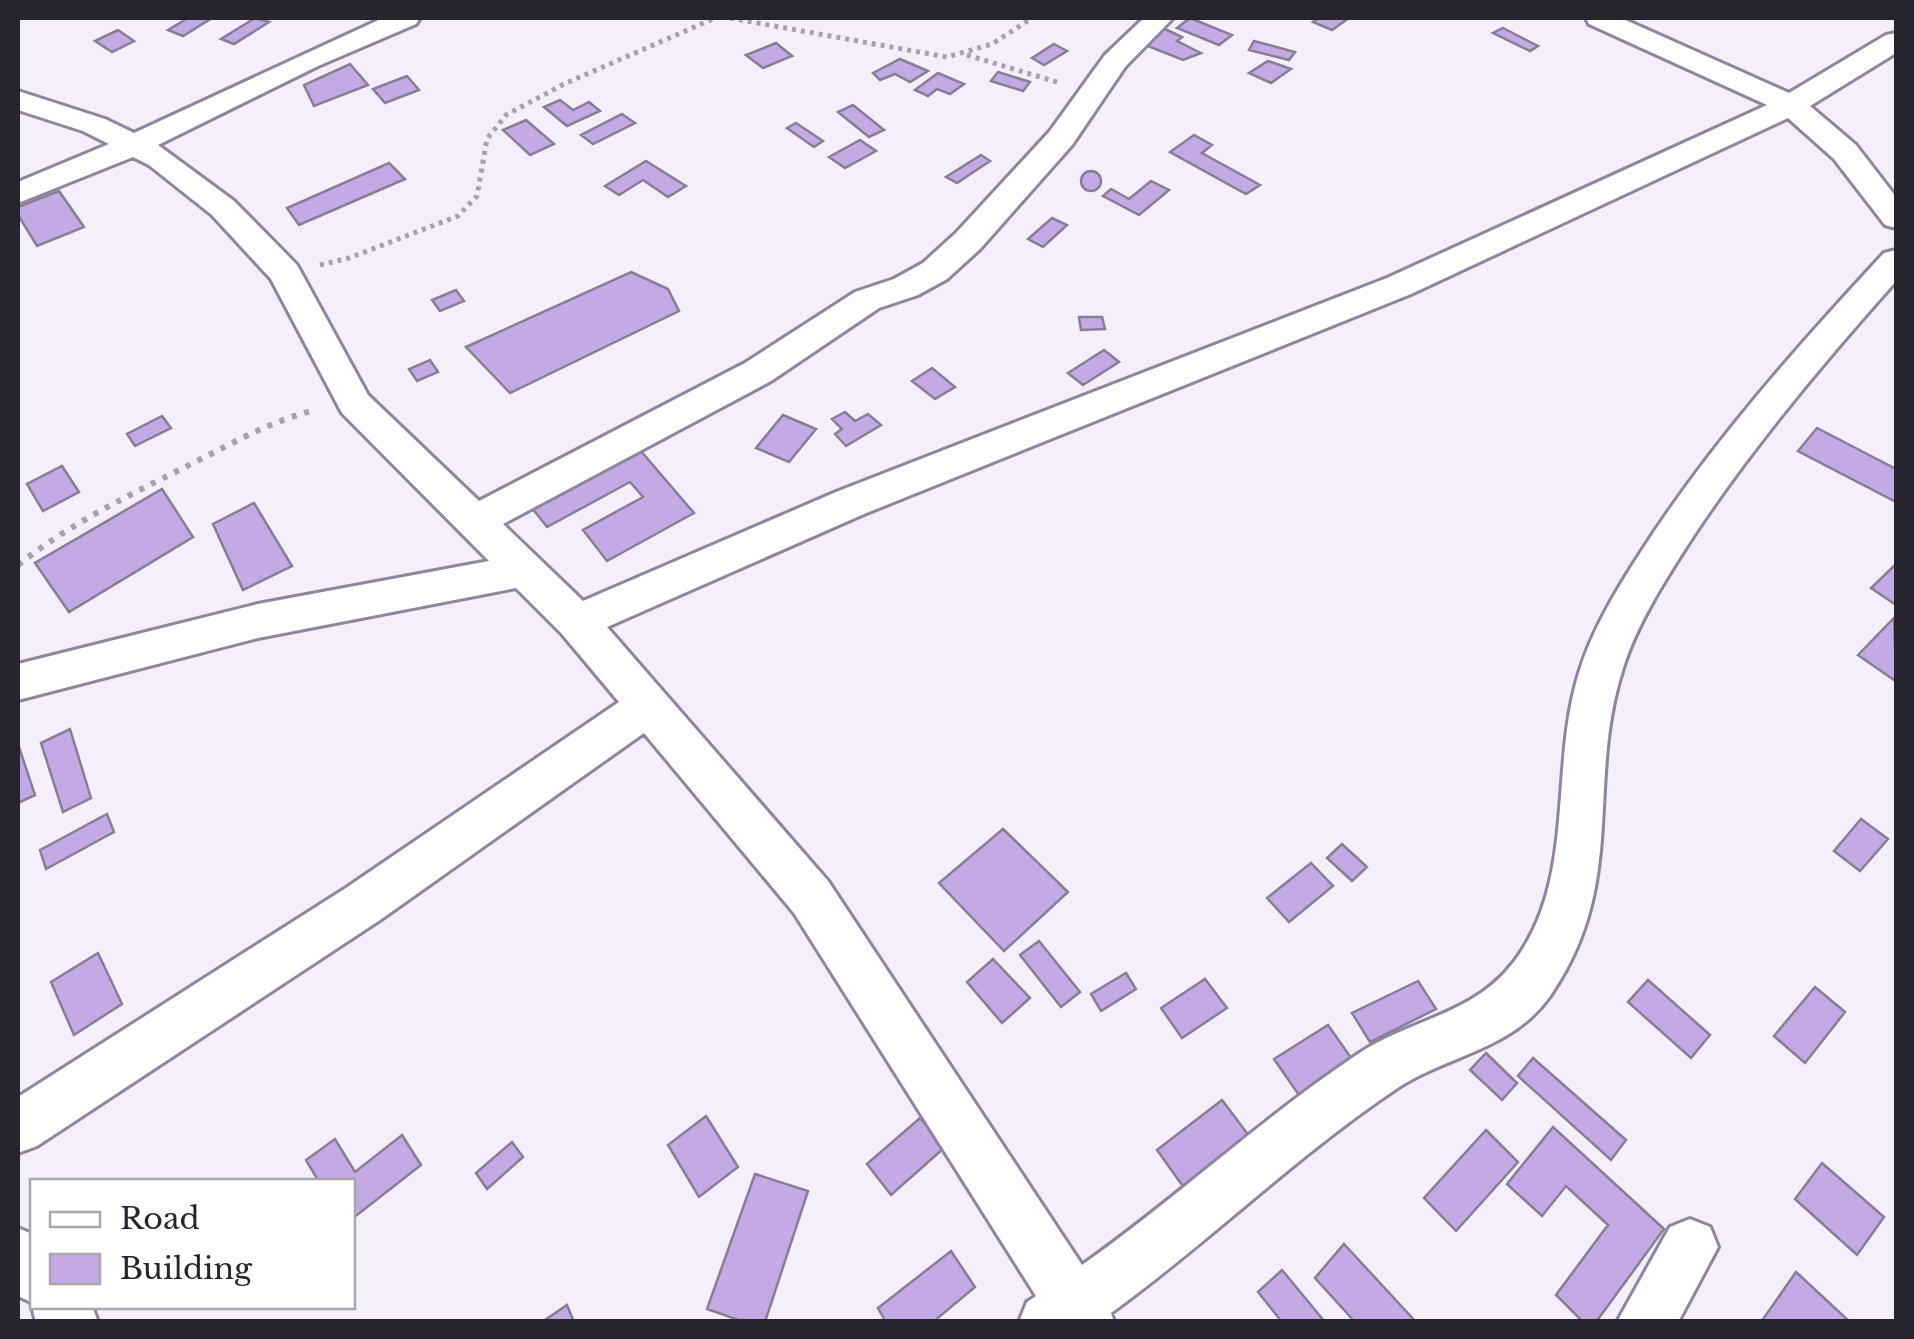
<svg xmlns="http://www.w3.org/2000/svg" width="1914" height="1339" viewBox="0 0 1914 1339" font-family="'Libre Baskerville',serif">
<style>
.building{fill:#c4aae5;stroke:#887d97;stroke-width:2.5}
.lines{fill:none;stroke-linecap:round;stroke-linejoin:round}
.minor-casing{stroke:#90859f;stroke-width:6}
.path-far1{stroke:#a6a1ad;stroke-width:5;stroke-dasharray:4 5;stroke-linecap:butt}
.path{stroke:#a6a1ad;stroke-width:6;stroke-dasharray:5 8;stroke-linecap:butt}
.minor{fill:#fff;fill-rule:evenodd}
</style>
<rect width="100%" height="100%" fill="#f4effb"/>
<!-- building -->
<path class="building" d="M188,18H212L183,36L168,30Z
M255,18L269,22L234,44L221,39Z
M1190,18L1232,35L1219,45L1177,28Z
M1319,18H1349L1332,30L1313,22Z
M1503,28L1538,46L1530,51L1493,33Z
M1165,29L1182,37L1177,41L1201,53L1183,60L1145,45Z
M118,30L134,41L112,52L95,41Z
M1254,41L1295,52L1289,60L1249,50Z
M776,43L792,56L763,68L746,55Z
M1054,44L1067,51L1044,65L1032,58Z
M900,59L928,71L910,82L895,74L880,80L873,73Z
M1268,61L1291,69L1271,83L1249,73Z
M350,64L368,85L314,106L304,85Z
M998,72L1030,82L1023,91L991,81Z
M938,73L964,84L950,94L937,89L928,96L915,90Z
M407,76L419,90L385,103L373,89Z
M560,100L573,110L589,102L600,111L567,126L544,107Z
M853,105L884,130L869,137L838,112Z
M622,114L635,123L593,144L581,135Z
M526,120L554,144L530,155L503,130Z
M796,123L823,141L814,147L787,128Z
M1194,135L1212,145L1202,153L1260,185L1246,194L1170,152Z
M860,140L876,151L845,168L829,157Z
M981,155L990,161L957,183L946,177Z
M646,161L686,186L668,197L643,180L619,195L605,186Z
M389,163L405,179L299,225L287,208Z
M1081 181a10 10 0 1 1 20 0a10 10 0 1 1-20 0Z
M1151,181L1169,190L1139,215L1103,196L1111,189L1129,199Z
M59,191L84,227L37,246L18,215V207Z
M1052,218L1067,225L1043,247L1028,239Z
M631,272L668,289L679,311L510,393L466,347Z
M456,290L464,301L440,311L432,300Z
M1079,317H1102L1105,329L1081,330Z
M1104,350L1119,362L1083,385L1068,373Z
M430,360L438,372L417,381L409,369Z
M932,368L955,387L935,399L912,381Z
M845,412L855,421L868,414L881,425L846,446L835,434L842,429L832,419Z
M783,415L816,429L789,462L756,448Z
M162,416L171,428L135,446L127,434Z
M1817,428L1896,469V502L1798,451Z
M640,450L694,513L607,561L583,530L643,497L630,482L547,527L532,508Z
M62,466L79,492L43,511L27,484Z
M162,489L193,537L69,612L35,563Z
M254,503L292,566L243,590L213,524Z
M1896,564V605L1871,588Z
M1894,618L1896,677L1894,680L1858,655Z
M70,729L91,798L63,812L41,743Z
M18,744L35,795L18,803Z
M107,814L114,832L46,869L40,850Z
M1861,819L1888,839L1860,871L1834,851Z
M1003,829L1068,892L1004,951L939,883Z
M1342,844L1367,867L1352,881L1327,858Z
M1311,863L1333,886L1289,922L1267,898Z
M1039,941L1080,992L1061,1007L1020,955Z
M98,953L122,1004L74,1035L51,982Z
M993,959L1030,998L1002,1023L967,982Z
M1126,973L1136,989L1101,1011L1091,994Z
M1205,979L1227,1008L1182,1038L1161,1008Z
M1648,980L1710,1035L1691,1058L1628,1002Z
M1418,981L1436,1009L1370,1042L1352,1013Z
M1815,987L1845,1012L1805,1063L1774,1036Z
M1328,1025L1354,1062L1299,1095L1274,1059Z
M1486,1053L1517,1083L1502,1100L1470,1070Z
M1533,1058L1626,1140L1611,1160L1518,1076Z
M1222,1100L1253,1141L1187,1192L1157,1150Z
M706,1116L738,1167L699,1197L668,1145Z
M920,1118L944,1148L891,1195L867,1164Z
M1553,1127L1664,1229L1596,1322H1583L1556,1295L1608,1225L1566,1186L1542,1216L1507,1184Z
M1486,1130L1518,1162L1456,1231L1424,1198Z
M402,1135L421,1165L352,1219V1182H319L306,1160L335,1139L355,1172Z
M512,1142L523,1157L487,1189L476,1173Z
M1822,1163L1884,1217L1857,1255L1795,1199Z
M755,1174L808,1191L765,1322H744L707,1309Z
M1344,1244L1416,1322H1355L1315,1278Z
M951,1251L975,1287L933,1322H886L878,1308Z
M1282,1270L1325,1322H1282L1258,1292Z
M1796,1272L1850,1322H1761Z
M567,1305L574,1322H542Z"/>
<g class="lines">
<!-- minor casing -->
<g class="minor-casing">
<path id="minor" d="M383,18H420L416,24L318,66L158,145L234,201L297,265L368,395L479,501L745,363L855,292L894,279L923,263L956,233L1050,131L1105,55L1144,18H1173L1125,67L1072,145L980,249L947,279L918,295L879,308L771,381L503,524L583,601L836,492L1387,278L1767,105L1589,24L1586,18H1621L1789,93L1886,35L1896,33V53L1810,106L1856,145L1896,197V228L1885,225L1834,159L1788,118L1411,294L864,514L607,627L828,881L1082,1265C1177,1198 1262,1118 1358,1054C1408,1020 1473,1015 1513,963C1577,881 1549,768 1579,673C1592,630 1617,589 1641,552C1711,443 1797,347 1884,253L1896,250V281C1824,362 1754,445 1694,535C1667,577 1638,621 1623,668C1585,785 1628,883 1550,996C1511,1051 1447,1055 1396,1089C1296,1156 1209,1242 1111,1313L1114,1322H1019L1027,1302L1036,1296L794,913L644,733L380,920L37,1146L18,1153V1097L346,888L619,702L562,634L516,588L258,638L18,700V664L258,604L489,561L342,413L271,279L212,215L149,165L133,157L18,203V182L109,144L83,131L18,110V91L105,119L134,133Z
M1690,1219L1710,1227L1718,1247L1678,1322H1617L1670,1227Z
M18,1228L32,1234V1306H92L98,1322H36L31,1302L18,1296Z"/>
</g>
<!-- path-far1 -->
<path class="path-far1" d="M730,18L947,57L992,44L1032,18
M967,55L1060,83
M320,265L349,258L458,216L477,196L487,139L506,115L564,84L715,18"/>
<!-- path -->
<path class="path" d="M18,565C72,522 132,494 193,463C233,443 271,421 315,410"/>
<!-- minor -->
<use href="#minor" class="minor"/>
</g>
<!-- border -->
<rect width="1914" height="1339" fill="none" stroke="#28242e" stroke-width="40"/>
<!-- legend -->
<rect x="30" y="1179" width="325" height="130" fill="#ffffff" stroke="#a9a7ab" stroke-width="2.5"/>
<rect x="50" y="1212" width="50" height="15" fill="#ffffff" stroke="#a9a7ab" stroke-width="2.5"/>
<text x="120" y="1229" font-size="30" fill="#28242e">Road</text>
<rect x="50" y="1254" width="50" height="30" fill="#c4aae5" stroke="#a9a7ab" stroke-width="2.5"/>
<text x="120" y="1279" font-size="30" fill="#28242e">Building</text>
</svg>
